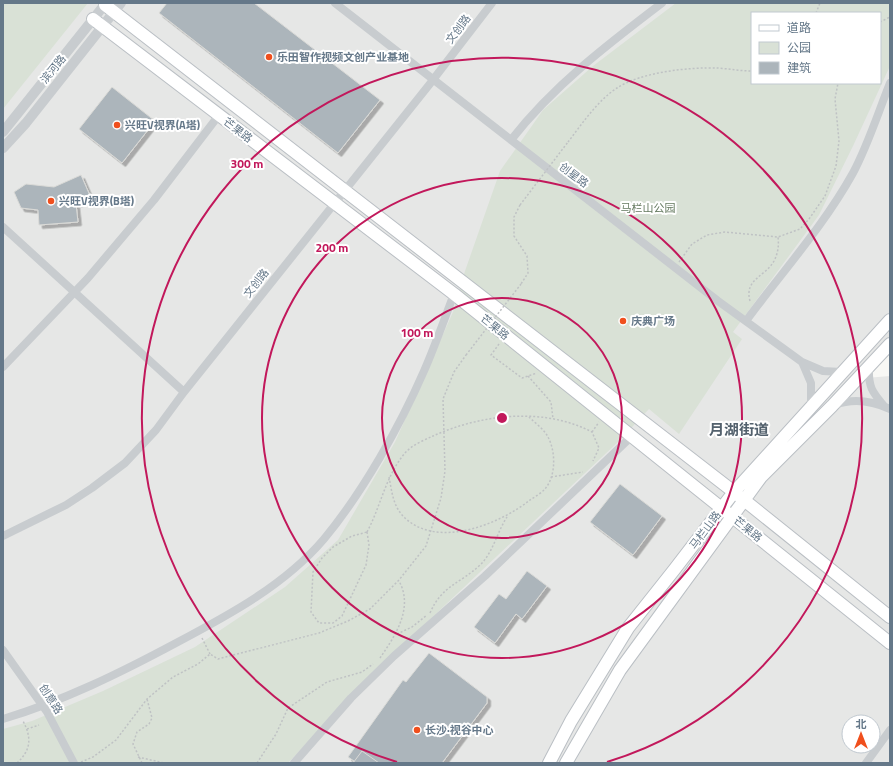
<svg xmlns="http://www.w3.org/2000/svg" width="893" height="766" viewBox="0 0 893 766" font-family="'Titillium Web','Noto Sans SC',sans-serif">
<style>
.built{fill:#e6e7e6;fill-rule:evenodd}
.green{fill:#d9e1d6;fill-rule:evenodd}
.building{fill:#acb5bb;stroke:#dadad7;filter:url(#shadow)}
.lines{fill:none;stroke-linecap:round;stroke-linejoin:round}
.secondary-casing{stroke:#babfc4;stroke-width:14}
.path{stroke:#bfc2c4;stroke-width:1.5;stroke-dasharray:2 2;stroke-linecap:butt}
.minor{stroke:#c8cccf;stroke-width:8}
.tertiary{stroke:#c8cccf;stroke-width:10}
.secondary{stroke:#fff;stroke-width:12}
.path-bridge{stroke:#bfc2c4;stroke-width:1.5;stroke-dasharray:2 2;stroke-linecap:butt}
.ring{fill:none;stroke:#c2185b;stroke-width:2}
.poi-dot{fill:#f04f1d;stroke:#fff;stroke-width:1.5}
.labels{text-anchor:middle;stroke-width:4;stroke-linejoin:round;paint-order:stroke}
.street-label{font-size:11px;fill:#657889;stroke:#fff}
.poi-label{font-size:11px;font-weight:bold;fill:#657889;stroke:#fff;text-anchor:start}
.park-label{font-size:11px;fill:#657a60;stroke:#fff}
.district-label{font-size:15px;font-weight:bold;fill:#53616d;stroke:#fff}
.centre{fill:#c2185b;stroke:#fff;stroke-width:2}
.ring-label{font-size:12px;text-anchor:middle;font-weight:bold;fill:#c2185b;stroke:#fff;stroke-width:4;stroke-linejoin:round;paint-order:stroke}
</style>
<defs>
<filter id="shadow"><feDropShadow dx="3.5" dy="3.5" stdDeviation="0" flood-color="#0004"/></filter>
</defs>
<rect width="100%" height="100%" fill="#f8f8f5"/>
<!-- built -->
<path class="built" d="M3,3H890V339L853,379L890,376V763H3ZM752,13H880V83H752ZM849,722H873V746H849Z"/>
<!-- green -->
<path class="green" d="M3,3H88L3,109Z
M676,3H890V66L853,146L819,215L733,332L742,339L679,434L649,409L619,441L370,676L288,763H3V729L32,721L103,691L195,647L285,587L338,540L395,442L453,312L465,271L500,171L543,110L593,66ZM752,13H880V83H752Z"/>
<!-- building -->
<path class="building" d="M167,3H254L380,100L338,153L159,13Z
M112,87L155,121L122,163L79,129Z
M81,175L91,198L76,204L78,222L39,225L38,210L21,208L14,192L26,184L54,187Z
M620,484L662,516L633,555L590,522Z
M527,571L547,586L522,619L516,614L495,643L474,627L499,594L506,599Z
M429,653L487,697V703L442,763H353L354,761L348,757L403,680L406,682Z
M362,751L379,763H353Z"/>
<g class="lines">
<!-- secondary casing -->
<g class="secondary-casing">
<path id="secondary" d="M105,5L734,492L890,617
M93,19L454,294L890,643
M549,763L571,721L628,628L674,570L734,492L890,320
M566,763L620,670L761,477L832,406L890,344"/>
</g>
<!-- path -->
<path class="path" d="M816,13L820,3
M880,22L890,17
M568,142C582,124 597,101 617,88C641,72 690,67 718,68C730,69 741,71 752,71
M520,205L514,217V236L527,256L528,273L521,284
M679,262L692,244L707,235L725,232L778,237L800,229L809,219L825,196L836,166L839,141L835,99L838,83
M750,301C744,279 765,277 774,261C778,253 779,246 778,237
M499,344L491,355L522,378L537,373
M528,376L551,402L553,419
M592,432L599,422
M389,477C392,492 393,507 405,518C438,549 500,524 530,500C535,497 541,493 545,489C556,476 556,452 548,437C544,429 535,423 529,417
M551,477L583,472
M367,532C381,506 385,477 405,453C412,445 424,440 433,436C482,414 544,407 592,432L599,448L593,461
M367,532L369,545L366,565L342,616L333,623H319L311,612L313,572L322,558L333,547L352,536Z
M430,613C442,585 460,584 480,565C493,553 497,532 507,517
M397,634L412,627L427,615
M202,638L210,654
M380,658C395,636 414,608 399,581
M27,729L39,725
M138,757L164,763
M81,762L93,757L116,740L147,699L173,677L198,664L210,654L218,659L319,633L348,621L370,609L399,580L426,546L441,498L445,471L443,399L454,372L466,355
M17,763C31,750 32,738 23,721
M142,763L133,744L137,732L149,724L152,718L147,699
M257,763L276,734L288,708L327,682L362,672L373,664"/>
<!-- minor -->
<path class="minor" d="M335,3L718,301L802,362L811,383V405
M511,140C553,86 608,44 662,3
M3,227L184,392
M746,321C782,272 823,227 853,173C868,145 878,113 890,83
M802,362L823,371L841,372
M869,366C868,387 872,392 885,407
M3,367L88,278L154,200L219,115
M835,405C853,398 872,401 890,409
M3,536L66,505L92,488L125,463L156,430L184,392L429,85L492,3
M3,650L47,712L74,763
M3,719C63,701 120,673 176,643C229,615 285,585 324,539C363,492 400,426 424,371C435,346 444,320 454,294
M294,763L351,698L394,656L485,576L632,436
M866,763L890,730"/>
<!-- tertiary -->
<path class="tertiary" d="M3,132L106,3
M3,148L26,123L121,3"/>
<!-- secondary -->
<use href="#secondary" class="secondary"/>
<!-- path-bridge -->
<path class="path-bridge" d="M520,205L568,142
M466,355L521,284"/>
</g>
<!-- distance rings -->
<g class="ring">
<circle cx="502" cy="418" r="120"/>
<circle cx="502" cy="418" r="240"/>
<path d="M397 762A360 360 0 1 1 607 762"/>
</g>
<!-- markers -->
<g class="poi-dot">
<circle cx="269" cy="57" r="4"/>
<circle cx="117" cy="125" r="4"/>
<circle cx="51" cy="201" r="4"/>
<circle cx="623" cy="321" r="4"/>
<circle cx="417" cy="730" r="4"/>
</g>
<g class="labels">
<!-- street labels -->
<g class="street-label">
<text transform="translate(458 29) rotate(-53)" y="4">文创路</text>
<text transform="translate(53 69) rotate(-51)" y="4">滨河路</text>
<text transform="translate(238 130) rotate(37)" y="4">芒果路</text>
<text transform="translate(574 175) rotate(37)" y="4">创星路</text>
<text transform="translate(256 283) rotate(-52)" y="4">文创路</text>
<text transform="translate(495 327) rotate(39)" y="4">芒果路</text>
<text transform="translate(748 529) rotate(39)" y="4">芒果路</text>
<text transform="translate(705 530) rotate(-53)" y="4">马栏山路</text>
<text transform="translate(51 699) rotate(57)" y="4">创意路</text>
</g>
<!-- poi labels -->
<g class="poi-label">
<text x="277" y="61">乐田智作视频文创产业基地</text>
<text x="125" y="129">兴旺V视界(A塔)</text>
<text x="59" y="205">兴旺V视界(B塔)</text>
<text x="631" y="325">庆典广场</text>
<text x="425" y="734">长沙·视谷中心</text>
</g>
<!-- park labels -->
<g class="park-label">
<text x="648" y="212">马栏山公园</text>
</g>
<!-- district labels -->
<g class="district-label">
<text x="739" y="435">月湖街道</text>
</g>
</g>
<circle cx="502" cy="418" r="6" class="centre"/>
<g class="ring-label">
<text x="247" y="168">300 m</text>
<text x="332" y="252">200 m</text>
<text x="417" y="337">100 m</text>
</g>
<!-- border -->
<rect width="893" height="766" fill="none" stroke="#657889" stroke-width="8"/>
<!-- legend -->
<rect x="751" y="12" width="130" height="72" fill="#ffffff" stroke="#c1c9d0"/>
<rect x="759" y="25" width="20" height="6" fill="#ffffff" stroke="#c1c9d0"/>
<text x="787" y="32" font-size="12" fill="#657889">道路</text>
<rect x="759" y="42" width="20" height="12" fill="#d9e1d6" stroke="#c1c9d0"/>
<text x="787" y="52" font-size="12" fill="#657889">公园</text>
<rect x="759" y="62" width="20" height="12" fill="#acb5bb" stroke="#c1c9d0"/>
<text x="787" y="72" font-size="12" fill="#657889">建筑</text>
<!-- north arrow -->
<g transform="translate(861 734)"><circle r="19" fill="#ffffff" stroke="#c1c9d0"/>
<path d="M0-3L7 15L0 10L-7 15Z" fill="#f04f1d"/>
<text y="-6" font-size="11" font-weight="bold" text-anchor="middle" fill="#657889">北</text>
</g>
</svg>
